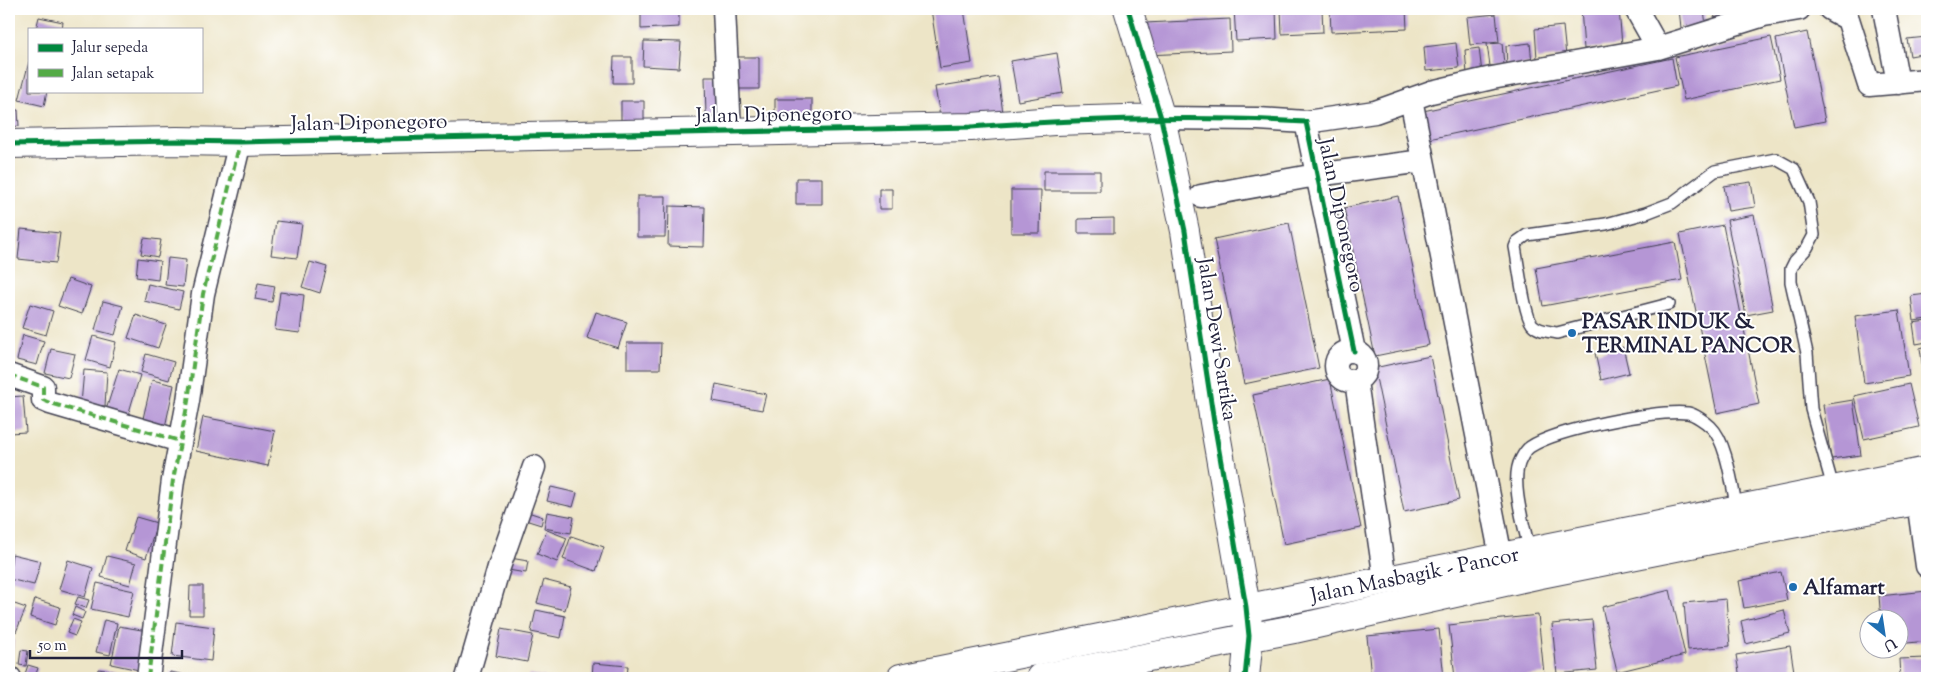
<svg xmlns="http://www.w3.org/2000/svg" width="1936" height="687" viewBox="0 0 1936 687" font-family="'Sorts Mill Goudy',serif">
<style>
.building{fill:#b596d5}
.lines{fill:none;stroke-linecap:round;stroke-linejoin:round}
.lane-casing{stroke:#403f50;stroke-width:14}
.street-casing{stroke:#403f50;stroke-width:25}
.secondary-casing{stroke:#403f50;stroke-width:30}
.primary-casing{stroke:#403f50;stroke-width:30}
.lane{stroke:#fff;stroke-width:11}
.street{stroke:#fff;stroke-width:22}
.secondary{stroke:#fff;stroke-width:28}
.primary{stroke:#fff;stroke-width:28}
.quiet{stroke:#53aa46;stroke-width:4;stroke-dasharray:8 4;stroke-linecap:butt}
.cycleway-casing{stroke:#fff;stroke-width:8}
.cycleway{stroke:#00873e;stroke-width:5}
.poi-dot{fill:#1f6fb2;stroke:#fff;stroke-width:2}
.labels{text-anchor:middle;stroke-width:4;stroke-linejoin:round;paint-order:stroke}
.street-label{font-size:21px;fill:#22223b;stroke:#fff}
.poi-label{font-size:21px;font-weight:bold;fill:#22223b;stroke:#fff;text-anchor:start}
</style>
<rect width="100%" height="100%" fill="#fff"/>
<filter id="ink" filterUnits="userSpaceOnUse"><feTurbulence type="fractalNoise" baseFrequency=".02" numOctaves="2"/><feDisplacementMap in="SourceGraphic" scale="10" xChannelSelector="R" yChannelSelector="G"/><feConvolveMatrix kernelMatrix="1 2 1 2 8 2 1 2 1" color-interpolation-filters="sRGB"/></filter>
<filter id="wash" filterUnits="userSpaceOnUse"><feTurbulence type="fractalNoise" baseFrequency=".0096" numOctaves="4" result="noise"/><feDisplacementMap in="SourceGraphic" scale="20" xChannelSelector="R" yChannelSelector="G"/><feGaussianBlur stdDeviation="1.12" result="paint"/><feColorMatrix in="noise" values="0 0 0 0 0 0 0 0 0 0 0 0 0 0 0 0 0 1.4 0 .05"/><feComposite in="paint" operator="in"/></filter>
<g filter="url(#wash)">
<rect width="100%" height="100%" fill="#ede5c7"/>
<g id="blocks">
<!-- building -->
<path class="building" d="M641,9H679V27L641,29Z
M931,9H964L972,63L940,68Z
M1152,9H1189V11L1152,13Z
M1194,9H1219V10L1194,11Z
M1234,9H1276L1277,39L1236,41Z
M1281,9H1322L1323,32L1282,34Z
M1330,9H1406L1407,29L1331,32Z
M1581,9H1619L1622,45L1584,49Z
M1679,9H1704L1706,26L1681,28Z
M1714,9H1742L1743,15L1715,19Z
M1496,14L1499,42L1470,45L1467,17Z
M39,17L63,22L62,29H36Z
M1230,19L1231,51L1147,55L1145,23Z
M1563,26L1566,56L1537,59L1535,29Z
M1807,32L1825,121L1794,127L1776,39Z
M1771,37L1780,79L1684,100L1675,57Z
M1927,37V53L1910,56L1907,39Z
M644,41L681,42L679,68L643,66Z
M1456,43L1459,68L1426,71L1424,47Z
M1502,43L1504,65L1490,66L1487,44Z
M1530,43L1532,63L1507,66L1506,46Z
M1479,48L1482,73L1467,74L1465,50Z
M1057,53L1063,93L1018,101L1011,61Z
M614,57H632V83H613Z
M732,57H759V89H731Z
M1672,58L1677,86L1429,139L1423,111Z
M29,62V91H47L44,106L19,100Z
M705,77H723L724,116L706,117Z
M998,77L1003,113L941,123L935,87Z
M775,99H812V119H775Z
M621,101H644V124H621Z
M9,110H18L19,126L9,127Z
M1044,171H1100V191H1044Z
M796,178H822V204H796Z
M1751,182L1755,207L1728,211L1724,186Z
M879,189H892V209H879Z
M1011,190H1041L1040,233H1011Z
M637,196H666L665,237H637Z
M1398,196L1429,345L1375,356L1344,208Z
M669,206L705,207L704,247L668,246Z
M1754,215L1773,310L1746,315L1727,220Z
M1114,218V233H1078V219Z
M276,221L302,224L297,258L271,255Z
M1289,223L1319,368L1244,384L1214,239Z
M1723,225L1759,404L1717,413L1680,234Z
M21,229L60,233L56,263L18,259Z
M144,238L161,240L158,257L141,254Z
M1675,242L1682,280L1543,306L1536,268Z
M138,258L160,261L158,280L136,277Z
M168,258L186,260L183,287L165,285Z
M310,262L327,267L320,293L302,287Z
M68,279L91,287L82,314L58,306Z
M258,283L275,286L272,302L255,299Z
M148,284L183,292L179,309L144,301Z
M280,292L304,295L300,333L275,330Z
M1927,294V319L1914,321L1911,296Z
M103,301L123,306L115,335L95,330Z
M30,304L53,311L46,335L22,328Z
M1899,310L1909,376L1864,383L1855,316Z
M596,312L627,322L618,348L587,338Z
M136,315L166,325L158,348L128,338Z
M1927,321V342L1916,344L1913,323Z
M23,335L44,341L37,365L17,360Z
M93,336L116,342L110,367L86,360Z
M627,343H661L660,369H627Z
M1927,346V376H1924L1920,348Z
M1623,347L1629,373L1601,380L1595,353Z
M51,349L75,354L69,378L45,373Z
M146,354L174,362L169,380L141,372Z
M1430,356L1459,500L1404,512L1374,368Z
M119,369L140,375L127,419L105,413Z
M84,370L107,372L105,406L81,404Z
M1330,379L1361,528L1284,544L1253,395Z
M152,380L174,385L164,432L141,427Z
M716,384L766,394L762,410L713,401Z
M1909,384L1919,427L1864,439L1854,396Z
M23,396L26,432L9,433V397Z
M1853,400L1861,455L1831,459L1823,405Z
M203,417L275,431L268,466L196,451Z
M551,487L577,493L573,507L547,501Z
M525,511L543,517L541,525L522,519Z
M547,512L574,517L571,533L544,528Z
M136,517L157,523L146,558L125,551Z
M547,530L567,538L557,562L537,554Z
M571,536L604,547L596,571L563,559Z
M12,554L41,561L34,585L9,579Z
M107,556L136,563L130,585L101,577Z
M510,558L528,561L526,573L508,570Z
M68,560L93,568L85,597L59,589Z
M1781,572L1787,600L1744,608L1739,581Z
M544,580L571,587L565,610L537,603Z
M97,583L134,591L128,617L91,609Z
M190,586H203V615H189Z
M1670,590L1685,655L1617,672L1602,607Z
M1927,591V641L1898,644V620H1881L1879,596Z
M78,597L89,600L86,608L75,604Z
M35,599L60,607L55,625L30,617Z
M1726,599L1730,646L1688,650L1684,603Z
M9,602L26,608L16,632L9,629Z
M75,607L85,612L82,619L72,615Z
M536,610L565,616L561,638L531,632Z
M1784,610L1790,633L1746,644L1741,621Z
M1538,615L1544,674L1503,678H1455L1449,625Z
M73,619L81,622L75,636L67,633Z
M104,620L117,623L110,655L96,652Z
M1592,620L1597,670L1557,674L1552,624Z
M176,622L214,627L211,661L172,656Z
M119,626L147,631L139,670L111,664Z
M501,629L533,635L527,662L496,656Z
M1439,629L1444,678H1371L1367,636Z
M9,639L14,640L12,658L9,657Z
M1790,646L1795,678H1740L1736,655Z
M21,650L28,651L26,666L19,665Z
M1927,658V678H1900L1899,659Z
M593,663L628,666L627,678H592Z
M28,665L38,668L35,677L25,674Z
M98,669L144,676V678H97Z
M170,672L196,677L195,678H169Z
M529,674L545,677V678H528Z"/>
</g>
</g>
<g filter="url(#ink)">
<use href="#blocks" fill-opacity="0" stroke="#403f50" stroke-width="1"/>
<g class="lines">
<!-- lane casing -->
<g class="lane-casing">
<path id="lane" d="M1669,304L1557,333C1548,331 1538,331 1532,324C1524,314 1518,262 1515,247L1517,242L1527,235L1606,224L1646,213L1672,203L1715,171L1776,159L1794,169L1809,202L1814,235L1807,248L1795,261L1791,269V282L1807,353L1811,409L1834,491
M1530,552C1525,529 1509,480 1521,459C1523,455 1527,449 1530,447C1557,429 1656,410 1688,413C1694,414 1706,422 1711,427C1727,442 1732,487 1737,509"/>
</g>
<!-- street casing -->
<g class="street-casing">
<path id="street" d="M724,9L730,131
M1636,9L1658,48
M1830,9L1848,19L1869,85L1927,80
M1884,9L1898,83
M1411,99L1501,557
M1161,118L1258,119L1306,122L1354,351
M1306,122L1375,112L1431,92L1492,78L1658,48L1764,15L1799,9
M1201,196L1316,175L1423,161
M1336 366a15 15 0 1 1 30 0a15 15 0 1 1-30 0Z
M9,375L43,387V400L50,403L180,441
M1356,381L1385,580
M1918,501L1927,566
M9,678H10
M148,678L173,480L188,401L203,294L240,142
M467,678L499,567L534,467"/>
</g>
<!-- secondary casing -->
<g class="secondary-casing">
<path id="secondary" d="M1128,9L1161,118L1185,231L1214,422L1246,607L1249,636L1245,678
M9,144L177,141L240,142L971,127L1054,121L1161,118"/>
</g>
<!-- primary casing -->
<g class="primary-casing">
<g id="primary">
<path id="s1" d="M901,678L1927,471"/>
<path d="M1040,678L1294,629L1536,575L1786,525L1927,499"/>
</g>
</g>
<!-- lane -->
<use href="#lane" class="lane"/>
<!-- street -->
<use href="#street" class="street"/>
<!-- secondary -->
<use href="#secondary" class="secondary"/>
<!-- primary -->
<use href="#primary" class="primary"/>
<!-- quiet -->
<path class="quiet" d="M9,375L43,387V400L50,403L180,441
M9,678H10
M148,678L173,480L188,401L203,294L240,142"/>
<!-- cycleway casing -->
<g class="cycleway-casing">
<path id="cycleway" d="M1128,9L1161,118L1185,231L1214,422L1246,607L1249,636L1245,678
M9,144L177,141L240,142L971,127C1083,119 1195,115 1306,122L1354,351"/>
</g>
<!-- cycleway -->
<use href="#cycleway" class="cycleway"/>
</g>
</g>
<!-- markers -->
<g class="poi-dot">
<circle cx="1572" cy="333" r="5"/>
<circle cx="1793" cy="587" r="5"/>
</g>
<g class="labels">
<!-- street labels -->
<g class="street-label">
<text transform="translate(774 114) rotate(-1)" y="7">Jalan Diponegoro</text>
<text transform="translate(369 122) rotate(-1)" y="7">Jalan Diponegoro</text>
<text transform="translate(1342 215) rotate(78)" y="7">Jalan Diponegoro</text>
<text transform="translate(1218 339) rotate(81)" y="7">Jalan Dewi Sartika</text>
<text dy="7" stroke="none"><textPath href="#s1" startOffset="524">Jalan Masbagik - Pancor</textPath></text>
</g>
<!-- poi labels -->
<g class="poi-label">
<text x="1582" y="328">PASAR INDUK &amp;<tspan x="1582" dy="24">TERMINAL PANCOR</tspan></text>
<text x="1803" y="594">Alfamart</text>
</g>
</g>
<!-- margin -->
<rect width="1936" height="687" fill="none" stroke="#fff" stroke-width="30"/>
<!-- legend -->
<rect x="28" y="28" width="175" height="65" fill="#ffffff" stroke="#a7a7b1"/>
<rect x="38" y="44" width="25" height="8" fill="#00873e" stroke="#a7a7b1"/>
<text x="72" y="52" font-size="15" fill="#22223b">Jalur sepeda</text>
<rect x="38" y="69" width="25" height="8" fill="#53aa46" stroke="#a7a7b1"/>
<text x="72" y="78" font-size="15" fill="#22223b">Jalan setapak</text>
<!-- north arrow -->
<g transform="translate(1884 634) rotate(150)"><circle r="24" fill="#ffffff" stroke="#a7a7b1"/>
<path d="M0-4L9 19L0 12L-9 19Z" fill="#1f6fb2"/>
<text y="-8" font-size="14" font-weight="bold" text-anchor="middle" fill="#22223b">U</text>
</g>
<!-- scale -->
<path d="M30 650v8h152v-8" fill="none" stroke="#22223b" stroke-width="2.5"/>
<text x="38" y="650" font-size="15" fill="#22223b" stroke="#ffffff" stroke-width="4" paint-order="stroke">50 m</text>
</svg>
